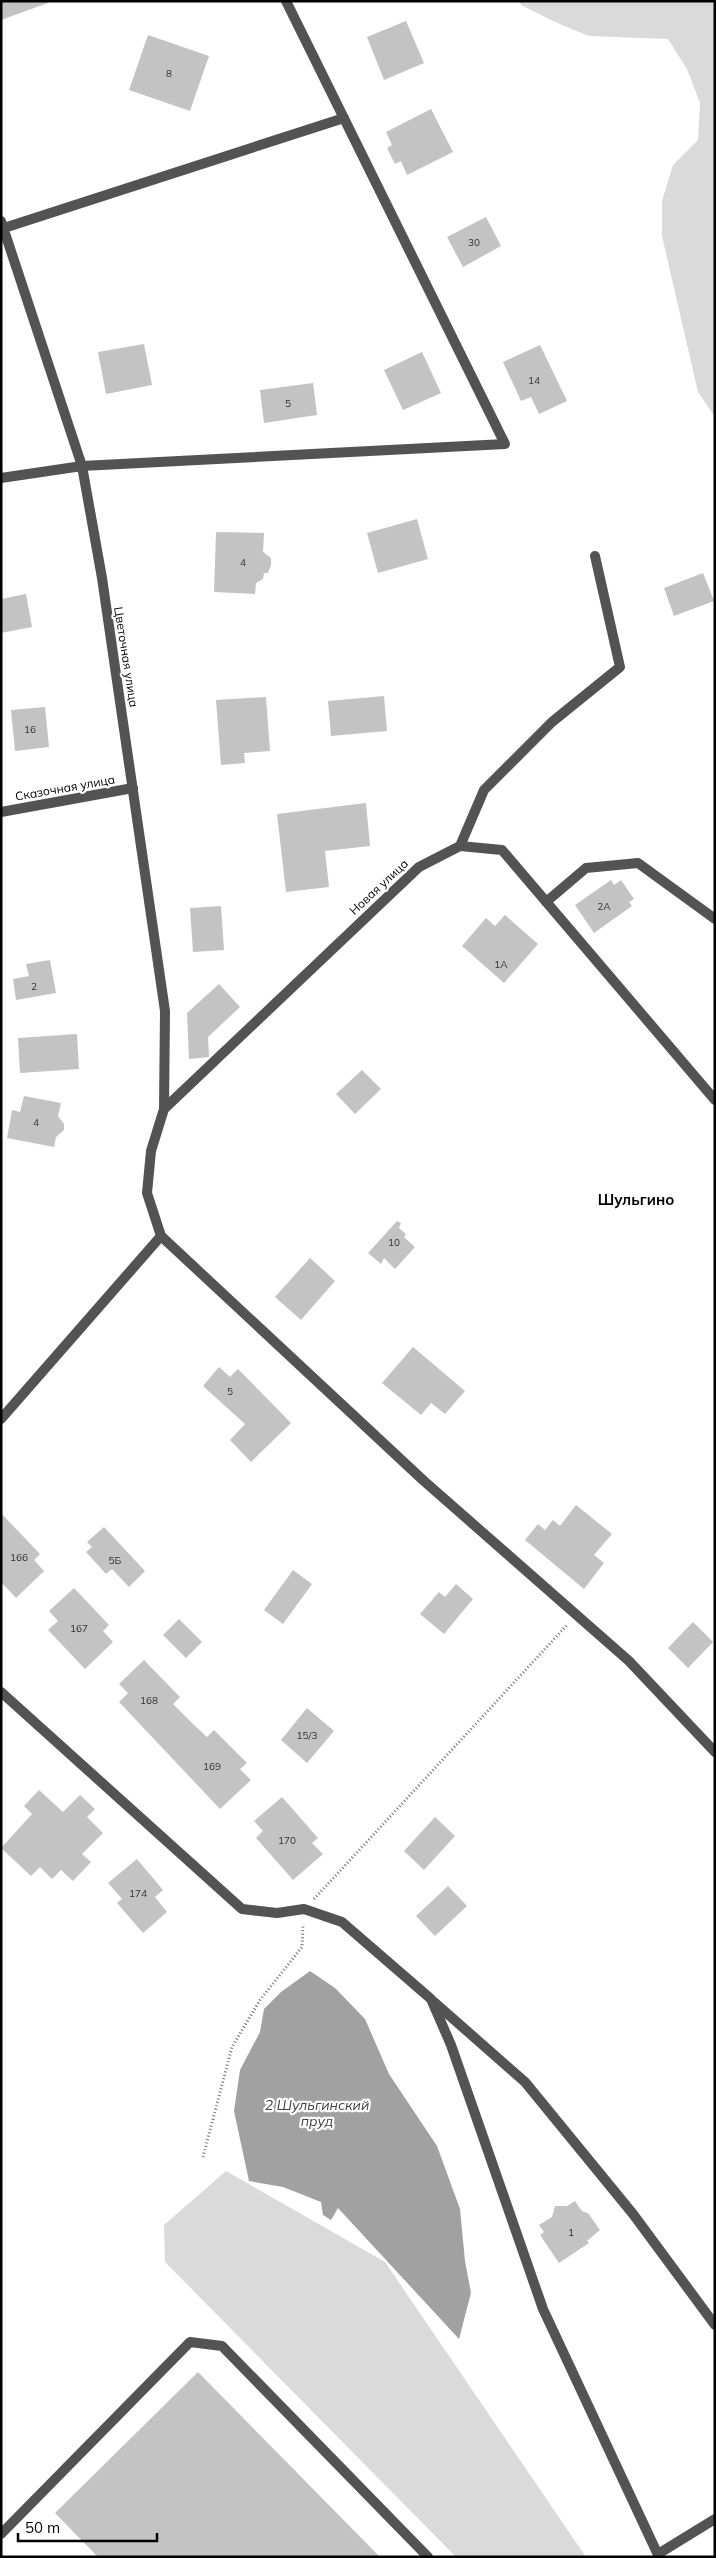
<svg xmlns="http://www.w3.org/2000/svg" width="716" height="2558" viewBox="0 0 716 2558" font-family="Mulish,sans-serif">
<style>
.green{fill:#dadada}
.water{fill:#a1a1a1}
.building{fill:#c3c3c3}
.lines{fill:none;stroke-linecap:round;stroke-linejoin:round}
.path{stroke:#757575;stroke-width:3;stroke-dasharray:1 2.5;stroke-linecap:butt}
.service{stroke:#535353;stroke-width:10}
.minor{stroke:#535353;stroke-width:10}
.tertiary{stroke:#535353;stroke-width:10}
.labels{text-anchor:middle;stroke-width:4.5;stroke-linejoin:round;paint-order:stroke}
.number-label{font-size:10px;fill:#313131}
.street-label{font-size:12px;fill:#000;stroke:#fff}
.water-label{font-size:14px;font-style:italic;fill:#424242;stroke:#fff}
.quarter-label{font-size:15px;font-weight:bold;fill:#000;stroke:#fff}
</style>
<rect width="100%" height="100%" fill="#fff"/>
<!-- green -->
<path class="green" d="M519,1H715V417L698,392L662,236V201L673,165L698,140L700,103L687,69L668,39L589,36L555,22L521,5Z
M226,2171L385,2262L586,2557H456L165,2262L164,2225Z"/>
<!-- water -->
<path class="water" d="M310,1971L335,1988L365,2019L389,2074L437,2146L460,2209L465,2261L471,2293L459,2339L338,2208L331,2220L323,2215L321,2202L283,2187L249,2181L234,2111L240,2070L260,2032L264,2009L281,1992Z"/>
<!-- building -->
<path class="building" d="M1,1H48V3L1,20Z
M406,21L424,63L384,80L367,37Z
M148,35L209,56L190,111L129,90Z
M431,109L453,152L407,175L401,161L395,164L387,148L392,145L386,132Z
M486,217L501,246L463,267L447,237Z
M144,344L152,385L106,394L98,352Z
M540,345L567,401L539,414L531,397L521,401L503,362Z
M422,352L441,393L403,410L384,370Z
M313,383L317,415L264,423L260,390Z
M417,519L428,559L378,573L367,533Z
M216,532L264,533L263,552L271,558V565L268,573H264L263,579L256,583L255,594L214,592Z
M703,573L714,601L674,616L664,588Z
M26,594L32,627L1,633V599Z
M384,696L387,731L331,736L328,701Z
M266,697L270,751L244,753L245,763L221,765L216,700Z
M45,707L49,747L15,751L11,710Z
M366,803L370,846L325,851L329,887L286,892L277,814Z
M611,880L614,885L621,880L634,899L629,902L632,906L594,933L575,905Z
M221,906L224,950L193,952L190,908Z
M505,915L538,944L504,983L462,946L486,918L495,926Z
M50,960L56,993L16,1000L13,979L29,976L26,964Z
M219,984L240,1007L208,1037L209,1057L189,1059L187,1013Z
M77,1034L79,1069L20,1073L18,1038Z
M362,1070L381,1089L355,1114L336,1094Z
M24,1096L61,1103L58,1116L64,1124V1130L56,1137L54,1147L7,1138L12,1110L20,1112Z
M397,1221L401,1223L399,1228L406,1234L404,1237L415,1247L395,1269L384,1258L381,1264L368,1253Z
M310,1258L335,1281L301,1320L275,1297Z
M413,1347L465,1391L445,1414L431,1403L421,1415L382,1383Z
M219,1367L230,1377L238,1369L291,1423L251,1462L230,1440L245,1424L203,1386Z
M576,1505L612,1534L594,1555L604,1563L584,1589L525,1540L538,1524L545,1530L553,1520L560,1526Z
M1,1513L40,1554L34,1560L44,1571L16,1598L1,1582Z
M104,1527L145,1571L129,1587L112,1569L106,1574L86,1552L92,1547L87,1542Z
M293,1570L312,1584L283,1624L264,1610Z
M456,1584L473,1599L444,1634L420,1614L439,1592L445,1597Z
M74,1588L109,1625L103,1631L113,1642L85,1669L48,1630L58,1621L49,1611Z
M179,1619L202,1642L186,1658L163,1635Z
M693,1622L713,1642L688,1668L668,1648Z
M144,1660L180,1697L173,1704L194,1725L207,1737L214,1730L247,1763L240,1769L251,1780L220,1809L119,1702L128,1693L119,1684Z
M307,1708L334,1731L307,1763L281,1740Z
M39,1790L63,1812L80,1795L95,1809L87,1817L103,1833L82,1854L91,1862L73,1881L61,1870L52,1879L40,1867L31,1876L1,1848L32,1814L24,1806Z
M282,1797L318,1838L312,1843L323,1854L293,1880L256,1838L263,1831L254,1821Z
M435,1817L455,1836L424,1870L404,1851Z
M137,1859L163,1890L155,1897L167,1912L143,1933L117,1903L122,1899L108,1883Z
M448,1886L467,1906L435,1936L416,1916Z
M575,2201L582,2211L588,2213L600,2230L587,2241L589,2243L559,2263L540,2235L544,2232L539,2225L552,2217L555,2206H567Z
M198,2372L380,2557H98L55,2513Z"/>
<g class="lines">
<!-- path -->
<path class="path" d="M314,1899L568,1624
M203,2157L232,2047L260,2000L302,1947L303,1924"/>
<!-- service -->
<path class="service" d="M4,228L344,118
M1,2534L190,2342L222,2346L428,2557"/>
<!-- minor -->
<path class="minor" d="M1,478L82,466L505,444L286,1
M1,812L133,788
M460,846L484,790L552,722L620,667L595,556
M546,902L586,868L638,863L715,919
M715,1100L502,850L460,846L419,867L164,1109L151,1151L147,1193L161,1236L424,1481L629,1661L715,1752
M1,1419L161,1236
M1,1692L242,1909L277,1913L304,1909L342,1922L431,1999L451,2045L543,2309L659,2557
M434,2002L525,2082L633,2214L715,2325
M658,2554L715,2519"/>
<!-- tertiary -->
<path class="tertiary" d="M1,221L82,466L102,578L165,1011L164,1109"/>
</g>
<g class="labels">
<!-- number labels -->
<g class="number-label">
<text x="169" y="77">8</text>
<text x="474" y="246">30</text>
<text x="534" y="384">14</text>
<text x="288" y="407">5</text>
<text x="243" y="566">4</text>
<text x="30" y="733">16</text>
<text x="604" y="910">2А</text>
<text x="501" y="968">1А</text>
<text x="34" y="990">2</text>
<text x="36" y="1126">4</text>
<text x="394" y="1246">10</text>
<text x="230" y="1395">5</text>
<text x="19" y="1561">166</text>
<text x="115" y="1564">5Б</text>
<text x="79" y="1632">167</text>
<text x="149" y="1704">168</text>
<text x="307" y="1739">15/3</text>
<text x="212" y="1770">169</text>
<text x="287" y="1844">170</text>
<text x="138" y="1897">174</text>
<text x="571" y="2236">1</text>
</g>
<!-- street labels -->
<g class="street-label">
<text transform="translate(126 657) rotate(81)" y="4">Цветочная улица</text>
<text transform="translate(65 788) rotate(-10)" y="4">Сказочная улица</text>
<text transform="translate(379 887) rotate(-43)" y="4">Новая улица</text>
</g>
<!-- water labels -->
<g class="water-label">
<text x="317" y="2110">2 Шульгинский<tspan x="317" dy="16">пруд</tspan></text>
</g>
<!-- quarter labels -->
<g class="quarter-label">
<text x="636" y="1205">Шульгино</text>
</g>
</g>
<!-- border -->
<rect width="716" height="2558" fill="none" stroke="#000000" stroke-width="5"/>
<!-- scale -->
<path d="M18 2533v8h139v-8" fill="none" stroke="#000000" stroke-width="2.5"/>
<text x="25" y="2533" font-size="15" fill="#000000" stroke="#ffffff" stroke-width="4" paint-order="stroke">50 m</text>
</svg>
